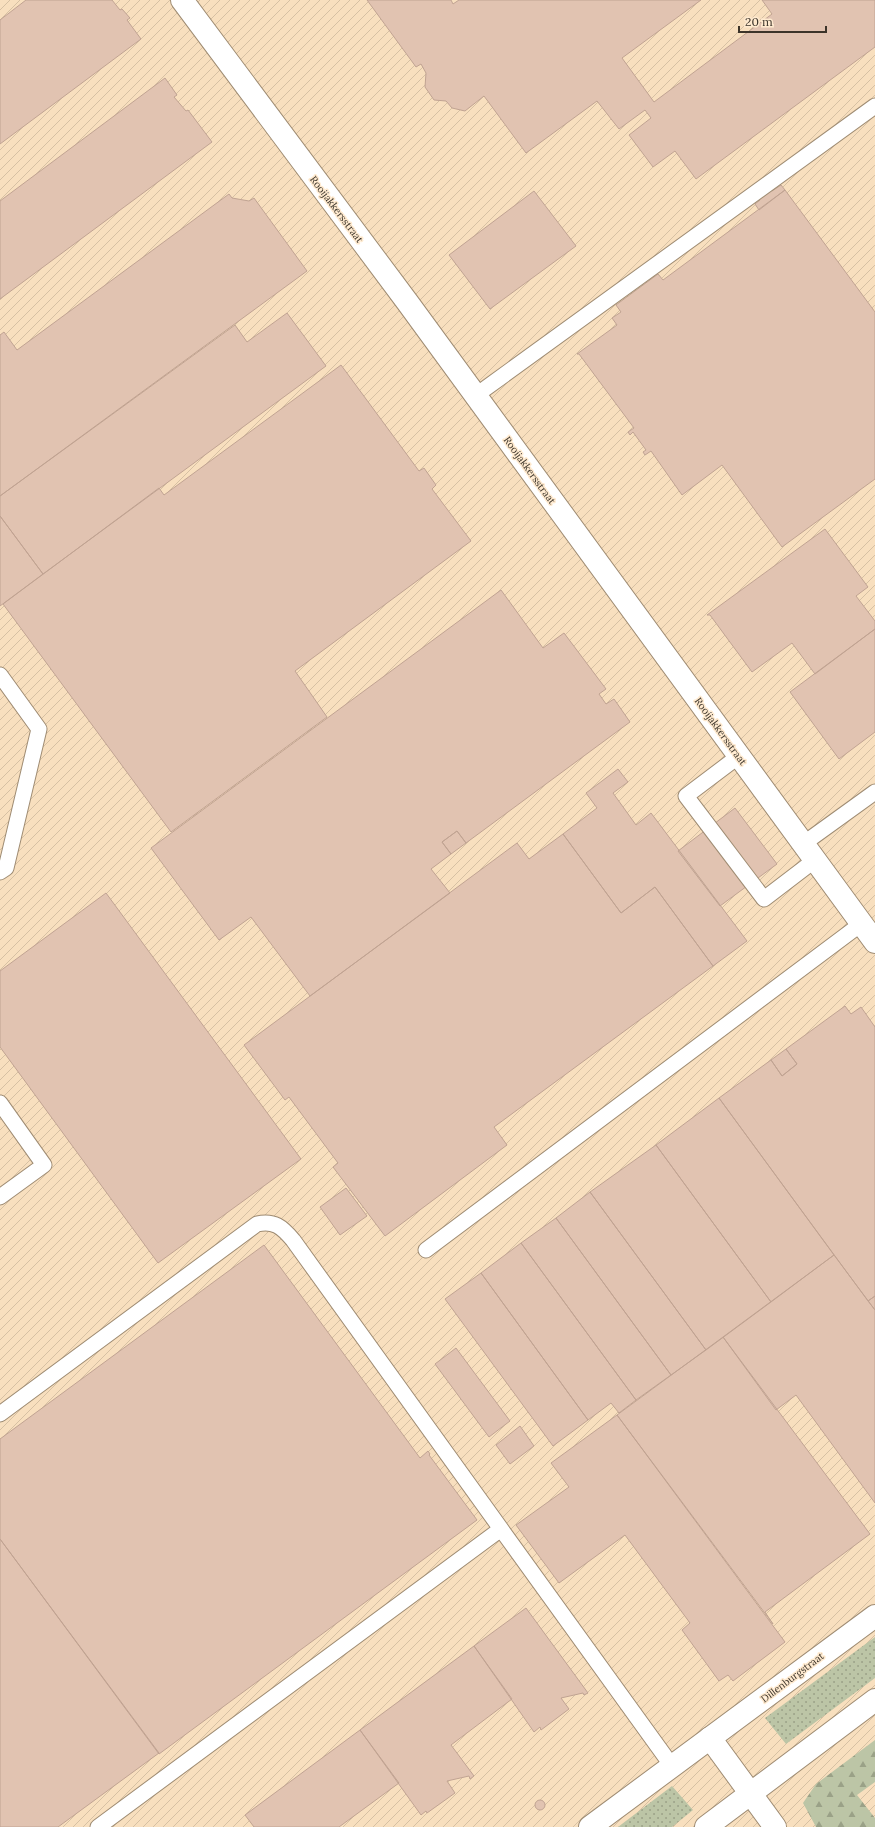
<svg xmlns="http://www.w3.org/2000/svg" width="875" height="1827" viewBox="0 0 875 1827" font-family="Lora,serif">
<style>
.industrial{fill:url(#industrial-furrows)}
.grass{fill:url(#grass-dots)}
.forest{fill:url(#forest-firs)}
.building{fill:#e1c3b1;stroke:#c0a392}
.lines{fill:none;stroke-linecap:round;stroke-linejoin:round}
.lane-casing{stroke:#9f8c73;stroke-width:17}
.street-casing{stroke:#9f8c73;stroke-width:24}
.secondary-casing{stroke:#9f8c73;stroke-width:24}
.lane{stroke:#fff;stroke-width:15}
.street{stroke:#fff;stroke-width:22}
.secondary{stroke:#fff;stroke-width:22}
.labels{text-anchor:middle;stroke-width:3;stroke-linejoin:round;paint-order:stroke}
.street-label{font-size:10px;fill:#3c342a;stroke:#ffeacf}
</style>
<defs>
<pattern id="industrial-furrows" width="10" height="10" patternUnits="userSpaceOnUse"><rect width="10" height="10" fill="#f8dfbe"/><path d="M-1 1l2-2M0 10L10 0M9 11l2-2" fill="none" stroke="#d6c0a3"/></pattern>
<pattern id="grass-dots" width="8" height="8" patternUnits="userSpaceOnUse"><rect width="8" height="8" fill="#bcc5a6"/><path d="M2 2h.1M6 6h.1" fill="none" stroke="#9aa187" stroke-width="1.8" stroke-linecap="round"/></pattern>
<pattern id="forest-firs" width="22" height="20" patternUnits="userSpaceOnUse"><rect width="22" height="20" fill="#bcc5a6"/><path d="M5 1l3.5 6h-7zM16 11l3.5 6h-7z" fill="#9aa187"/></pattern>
</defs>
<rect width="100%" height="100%" fill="#ffeacf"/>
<!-- industrial -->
<path class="industrial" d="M0,0H875V1827H0Z"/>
<!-- grass -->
<path class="grass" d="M875,1637V1678L786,1744L765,1718Z
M672,1786L693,1810L672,1827H618Z"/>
<!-- forest -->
<path class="forest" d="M875,1740V1782L857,1795L875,1818V1827H816L803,1803L816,1784Z"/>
<!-- building -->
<path class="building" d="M26,0H112L120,10L122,9L130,18L127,20L141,39L0,144V20Z
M367,0H451L453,4L459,0H701L622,58L654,102L772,14L762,0H875V47L696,179L675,151L653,167L629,135L651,118L645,110L619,129L597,101L526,153L484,96L465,111L452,108L446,101L434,100L425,87L426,73L421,64L416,67Z
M165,78L177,95L174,97L186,111L188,110L212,142L0,299V201Z
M781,185L785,190L759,210L755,204L760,200L758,197L770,188L772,191Z
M785,190L875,312V479L782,547L722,465L682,495L651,451L645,455L643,452L646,450L633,432L630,435L628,432L634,428L579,354H577L617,325L612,318L621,312L616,305L658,274L663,280Z
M534,191L576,246L490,309L449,255Z
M229,194L232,198L249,201L254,198L307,271L0,496V335L4,332L17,350Z
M287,313L326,366L43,574L0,516V496L235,325L247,342Z
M341,365L419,471L424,468L436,485L432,489L471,541L295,671L327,717L171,832L3,604L159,488L164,495Z
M0,516L43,574L0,606Z
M825,529L868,587L856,596L875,621V629L815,674L792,643L752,672L710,615H707Z
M501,590L543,648L564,633L606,689L599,694L606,704L614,699L630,722L466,843L457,831L442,842L451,854L431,869L450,893L310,996L251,917L219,940L151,848Z
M875,629V732L839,759L790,692Z
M618,769L628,782L613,793L636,825L651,813L747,941L713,966L655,887L621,913L563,834L597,808L586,793Z
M735,808L777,864L720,906L678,851Z
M457,831L466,843L451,854L442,842Z
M563,834L621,913L655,887L713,966L494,1127L507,1145L385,1236L333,1167L338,1163L289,1097L285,1100L244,1045L517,843L529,859Z
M106,893L301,1159L158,1263L0,1047V971Z
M845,1006L851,1014L861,1007L875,1027V1296L868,1301L719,1098L771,1060L782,1076L797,1064L786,1049Z
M786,1049L797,1064L782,1076L771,1060Z
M719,1098L834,1255L771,1302L656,1145Z
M656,1145L771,1302L706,1350L590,1192Z
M346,1188L367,1216L340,1235L320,1207Z
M590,1192L706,1350L671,1375L556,1218Z
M556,1218L671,1375L636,1400L521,1243Z
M521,1243L636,1400L619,1413L611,1403L588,1420L481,1273Z
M264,1245L420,1458L428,1451L430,1454L429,1455L477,1520L159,1754L0,1539V1439Z
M834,1255L875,1310V1503L796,1395L776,1410L723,1337Z
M481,1273L588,1420L553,1446L445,1299Z
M875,1296V1310L868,1301Z
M723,1337L870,1534L765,1612L773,1624L617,1415Z
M456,1348L510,1421L489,1437L435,1364Z
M617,1415L785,1642L733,1681L728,1675L719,1681L682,1630L690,1623L625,1535L559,1583L516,1525L569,1487L551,1463Z
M520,1426L534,1446L510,1464L496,1445Z
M0,1539L159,1753L58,1827H0Z
M526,1608L588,1693L584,1695L583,1693L561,1698L569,1709L541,1730L540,1727L534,1732L474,1646Z
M474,1646L512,1699L451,1745L474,1776L470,1779L469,1776L447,1781L455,1793L427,1813L426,1811L421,1815L360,1730Z
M360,1730L399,1783L339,1827H254L245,1815Z
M535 1805a5 5 0 1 1 10 0a5 5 0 1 1-10 0Z"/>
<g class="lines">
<!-- lane casing -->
<g class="lane-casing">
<path id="lane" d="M475,396L875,106
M0,675L39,729L6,868L0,872
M739,756L686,796L764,899L815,860
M803,844L875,792
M0,1103L44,1165L0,1197
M426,1250L861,924
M0,1414L257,1224C274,1220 282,1227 293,1240L501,1529
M98,1827L501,1529L672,1766"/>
</g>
<!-- street casing -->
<g class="street-casing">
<path id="street" d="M182,0L408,303L875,942
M710,1738L775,1827"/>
</g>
<!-- secondary casing -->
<g class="secondary-casing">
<path id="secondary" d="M590,1827L875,1616
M706,1827L875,1700"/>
</g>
<!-- lane -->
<use href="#lane" class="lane"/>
<!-- street -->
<use href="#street" class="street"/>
<!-- secondary -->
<use href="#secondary" class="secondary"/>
</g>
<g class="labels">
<!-- street labels -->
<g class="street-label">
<text transform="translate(337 209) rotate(53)" y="4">Rooijakkersstraat</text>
<text transform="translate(530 470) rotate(54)" y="4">Rooijakkersstraat</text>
<text transform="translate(721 731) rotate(54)" y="4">Rooijakkersstraat</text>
<text transform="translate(792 1677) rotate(-37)" y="4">Dillenburgstraat</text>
</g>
</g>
<!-- scale -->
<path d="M739 26v6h87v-6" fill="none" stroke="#3c342a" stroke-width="2"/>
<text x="745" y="26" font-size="12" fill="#3c342a" stroke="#ffeacf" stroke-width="3" paint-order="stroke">20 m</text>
</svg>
